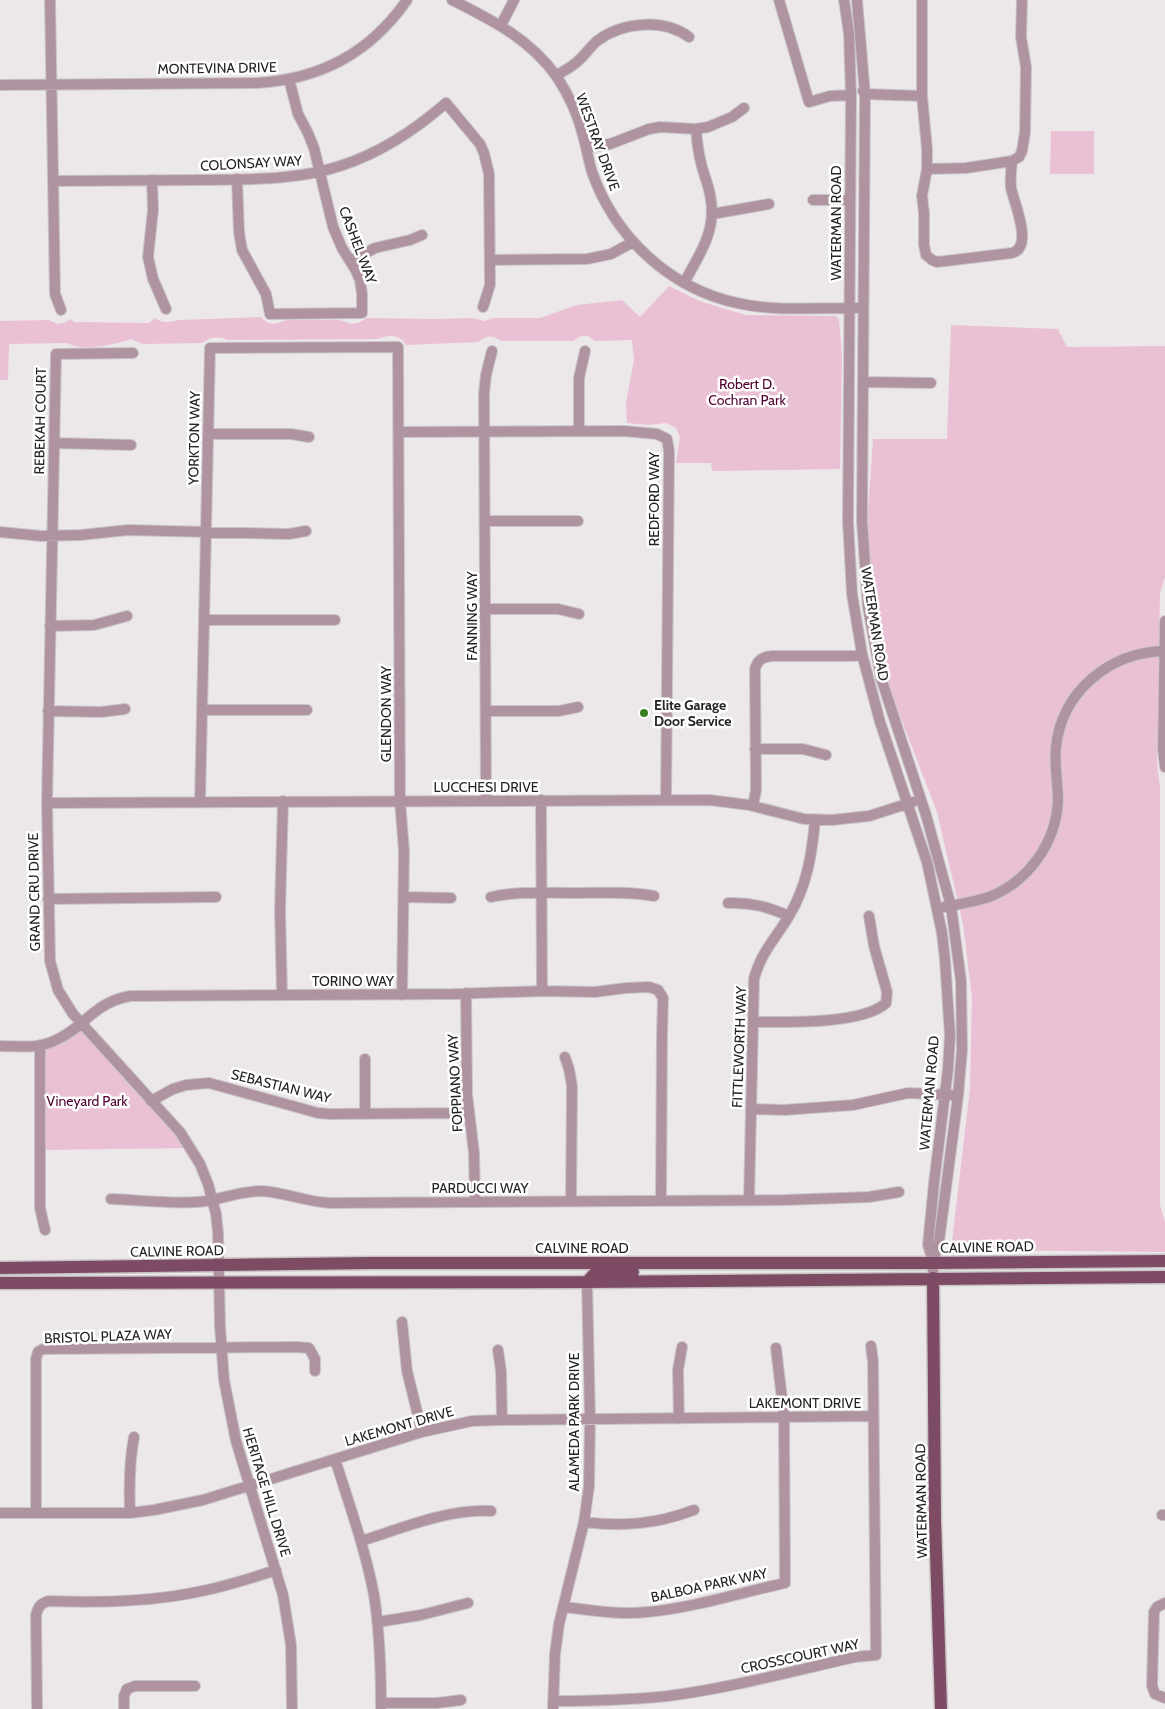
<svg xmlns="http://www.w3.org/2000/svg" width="1165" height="1709" viewBox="0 0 1165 1709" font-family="Cabin,sans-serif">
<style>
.green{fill:#eac1d4}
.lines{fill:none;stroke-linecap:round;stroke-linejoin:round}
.minor-casing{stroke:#c8c4c6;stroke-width:12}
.major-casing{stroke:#c8c4c6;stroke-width:15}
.minor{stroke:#b093a0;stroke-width:10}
.major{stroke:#7d4c64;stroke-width:12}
.poi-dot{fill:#397f23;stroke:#fff;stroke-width:2}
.labels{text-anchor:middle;stroke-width:5;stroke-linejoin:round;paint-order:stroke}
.street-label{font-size:14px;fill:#252424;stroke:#fff}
.park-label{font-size:14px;fill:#4f0132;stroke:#fff}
.poi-label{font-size:14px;font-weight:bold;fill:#252424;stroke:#fff;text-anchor:start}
</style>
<rect width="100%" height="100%" fill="#ece7e9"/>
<!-- green -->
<path class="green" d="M1051,131H1094V174H1050Z
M669,286L699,301L746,315L828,316H835L839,319L842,356L840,469L712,471L711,463H676L680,437L676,428L666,423L649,425L627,423L626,403L634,360L632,340L595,341L588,336H581L573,341H501C492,334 486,336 478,342L406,345C400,333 387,335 377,339L228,340C217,336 211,337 202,343L142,344L131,339C113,345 84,352 67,343L9,344L8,380H0V321L49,320L57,324L64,323L71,319L74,322L149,323L155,318C163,324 170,322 179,320L261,317L268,323L274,324L287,320H339L351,324L358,323L367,318L434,319L472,318L485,321L493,318H540L577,305L622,300L640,317Z
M951,325L1058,329L1067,347L1165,346V577L1160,593L1157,763L1160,787V1205L1165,1222V1252L951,1250L970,1088L972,998L963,924L937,812L883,672L866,541L873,439H947Z
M80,1024L191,1148L40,1150V1045Z"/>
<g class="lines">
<!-- minor casing -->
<g class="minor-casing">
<path id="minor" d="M50,0L55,294L61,310
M452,0C492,20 530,39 557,77C568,94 577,112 582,132C586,145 588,159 592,172C615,237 669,288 737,303C776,312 817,307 857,308
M779,0L809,102L830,96L851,95
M844,0L849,34L851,95L848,522L852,594L862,654L880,722L927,862L942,933L945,960L950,1036L948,1069L934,1183L928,1245L933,1261
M857,0L865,94L862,521L868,607L881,678L926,815L951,906L961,981L962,1050L958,1096L939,1241L933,1263V1278
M922,0V96L927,149V169L922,196L924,213V245L926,255L932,260L937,262L1012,253C1034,247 1014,203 1011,188C1010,179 1011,170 1012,161L1019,157L1022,151L1025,132L1026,67L1021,37L1022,0
M501,25L514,0
M556,76C563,71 572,67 578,61C585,55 590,47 597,41C622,22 663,18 689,37
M0,85L257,83C321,79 370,53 407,0
M863,91L865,94L922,96
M586,148L610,144L649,129L660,127L696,129L708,127L732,117L744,108
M927,169L966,168L1012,161
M237,179L239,232L242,250L266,294L270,314L362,313V294L360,280L355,269L342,248L333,227L314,148L308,133L298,114L289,79
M152,180L153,210L148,257L153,279L166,309
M53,181C102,181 151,180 200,180C248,179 297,181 343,165C382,152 415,130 446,103L480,144L484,153L489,174L490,285L483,307
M813,200H850
M712,214L769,204
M490,260L587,259L611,254L633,242
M351,261L375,248L410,240L422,235
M684,283C698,257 716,232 711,201C710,188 704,176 701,163C698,152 697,141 696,129
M133,353L56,354L47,803L50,961L58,990L73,1014L180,1132L200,1164L208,1184L216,1214L218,1233L220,1326L224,1380L236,1441L283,1595L291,1645L292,1709
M864,382L931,383
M579,431V378L585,351
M399,432L624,431L657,434L667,439L669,451L666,800
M208,434H291L309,437
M54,443L131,445
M485,521H578
M0,532L41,536L81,535L128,530L289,534L306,531
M485,609H558L579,614
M204,620H335
M1165,621L1163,749L1165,767
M50,626L94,625L127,616
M202,710H307
M48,711L101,712L125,709
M486,711H559L578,707
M755,749H803L826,755
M541,800L542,991
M486,801L484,393L486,375L492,351
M200,802L210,348L398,347L400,801L404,851L402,995
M47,803L709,800L749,805L804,819L832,820L869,816L913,802
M753,806L756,790L755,669C758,659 763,657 772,656H853L862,654
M404,897L451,898
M491,897C517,891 545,893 572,893C599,893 627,891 654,896
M48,899L216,897
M728,903C751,902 768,907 789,916
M944,907C959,904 974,902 989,897C1028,882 1056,843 1058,801C1058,783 1054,765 1056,747C1062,691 1110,652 1165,651
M466,993L467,1094L474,1153L475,1202
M282,995L280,910L283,801
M753,1022C785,1022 862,1025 886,1003L887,992L874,946L869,916
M40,1045V1208L45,1230
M0,1046C18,1046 37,1049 54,1041C85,1028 92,1003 130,996L452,994L542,991L595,992L626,988L649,987L658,990L663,998L662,1034L661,1201
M565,1057L569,1069L572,1086L571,1201
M365,1059V1114
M151,1101L173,1089L186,1085L209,1083L318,1113L330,1114L468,1113
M751,1109L784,1110L853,1105L908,1093L951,1095
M111,1199C139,1200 169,1204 197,1202C219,1201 237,1191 261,1191C285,1192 306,1202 330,1203L785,1200L869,1197L899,1192
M749,1200L754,979C761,952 776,938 789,916C807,886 812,854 815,820
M402,1322L407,1371L422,1432
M498,1350L501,1371L502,1420
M679,1419L678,1370L682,1347
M335,1459C349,1504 365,1548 374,1595C380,1633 381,1671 381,1709
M0,1513H130L154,1510L203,1500L422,1432L472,1421L502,1420L873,1416
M36,1513V1359L38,1352L43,1349L297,1347L309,1348L315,1359V1371
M130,1513C129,1487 129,1463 134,1437
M1162,1515H1165
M584,1522C623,1527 657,1524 694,1510
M361,1541C403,1528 446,1509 491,1511
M1165,1603L1157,1607L1154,1612L1152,1686L1155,1694L1165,1698
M563,1607C591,1610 618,1615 647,1612C692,1608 740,1593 785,1583L784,1416L776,1348
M378,1622L421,1615L468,1603
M553,1701C591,1701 629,1700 668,1696C731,1688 793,1671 855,1657L876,1655L873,1362L871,1346
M381,1703H437L461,1700
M37,1709L36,1615C38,1607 40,1604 48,1601C99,1603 152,1602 202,1591C227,1586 252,1578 276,1570
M124,1709V1696L127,1689L135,1686H195
M553,1709L555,1654L559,1624L584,1522L589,1486L590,1419L587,1282"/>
</g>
<!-- major casing -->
<g class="major-casing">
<path id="major" d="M0,1268L371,1263H933L1165,1261
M933,1278L935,1520L941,1709
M587,1282L596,1272H633
M0,1283L587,1282L1165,1277"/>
</g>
<!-- minor -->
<use href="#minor" class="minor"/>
<!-- major -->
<use href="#major" class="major"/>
</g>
<!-- markers -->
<circle class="poi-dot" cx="644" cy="713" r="5"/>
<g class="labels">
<!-- street labels -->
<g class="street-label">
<text transform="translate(217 68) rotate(-1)" y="5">MONTEVINA DRIVE</text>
<text transform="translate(598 142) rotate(70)" y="5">WESTRAY DRIVE</text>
<text transform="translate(251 163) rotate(-3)" y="5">COLONSAY WAY</text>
<text transform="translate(836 223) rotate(-90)" y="5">WATERMAN ROAD</text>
<text transform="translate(358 245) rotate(69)" y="5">CASHEL WAY</text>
<text transform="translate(40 421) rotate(-89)" y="5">REBEKAH COURT</text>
<text transform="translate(194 438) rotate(-89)" y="5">YORKTON WAY</text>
<text transform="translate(654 499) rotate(-90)" y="5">REDFORD WAY</text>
<text transform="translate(472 616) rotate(-90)" y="5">FANNING WAY</text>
<text transform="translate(875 624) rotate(81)" y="5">WATERMAN ROAD</text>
<text transform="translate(386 714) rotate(-90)" y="5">GLENDON WAY</text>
<text x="486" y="792">LUCCHESI DRIVE</text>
<text transform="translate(34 892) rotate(-91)" y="5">GRAND CRU DRIVE</text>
<text x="353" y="986">TORINO WAY</text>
<text transform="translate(739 1047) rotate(-88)" y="5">FITTLEWORTH WAY</text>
<text transform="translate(455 1083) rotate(-93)" y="5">FOPPIANO WAY</text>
<text transform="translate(281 1086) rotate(14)" y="5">SEBASTIAN WAY</text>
<text transform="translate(929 1093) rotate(-85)" y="5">WATERMAN ROAD</text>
<text x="480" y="1193">PARDUCCI WAY</text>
<text transform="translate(987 1247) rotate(-1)" y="5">CALVINE ROAD</text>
<text x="582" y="1253">CALVINE ROAD</text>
<text transform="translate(177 1251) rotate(-1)" y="5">CALVINE ROAD</text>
<text transform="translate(108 1336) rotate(-2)" y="5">BRISTOL PLAZA WAY</text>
<text x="805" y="1408">LAKEMONT DRIVE</text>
<text transform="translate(574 1422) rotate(-90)" y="5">ALAMEDA PARK DRIVE</text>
<text transform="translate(399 1426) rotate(-16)" y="5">LAKEMONT DRIVE</text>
<text transform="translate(267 1492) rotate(73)" y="5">HERITAGE HILL DRIVE</text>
<text transform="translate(921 1501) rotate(-91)" y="5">WATERMAN ROAD</text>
<text transform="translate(709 1585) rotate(-12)" y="5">BALBOA PARK WAY</text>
<text transform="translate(800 1656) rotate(-12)" y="5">CROSSCOURT WAY</text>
</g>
<!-- park labels -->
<g class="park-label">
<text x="747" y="389">Robert D.<tspan x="747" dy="16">Cochran Park</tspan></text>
<text x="87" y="1106">Vineyard Park</text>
</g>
<!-- poi labels -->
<g class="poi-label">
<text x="654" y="710">Elite Garage<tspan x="654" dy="16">Door Service</tspan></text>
</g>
</g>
</svg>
